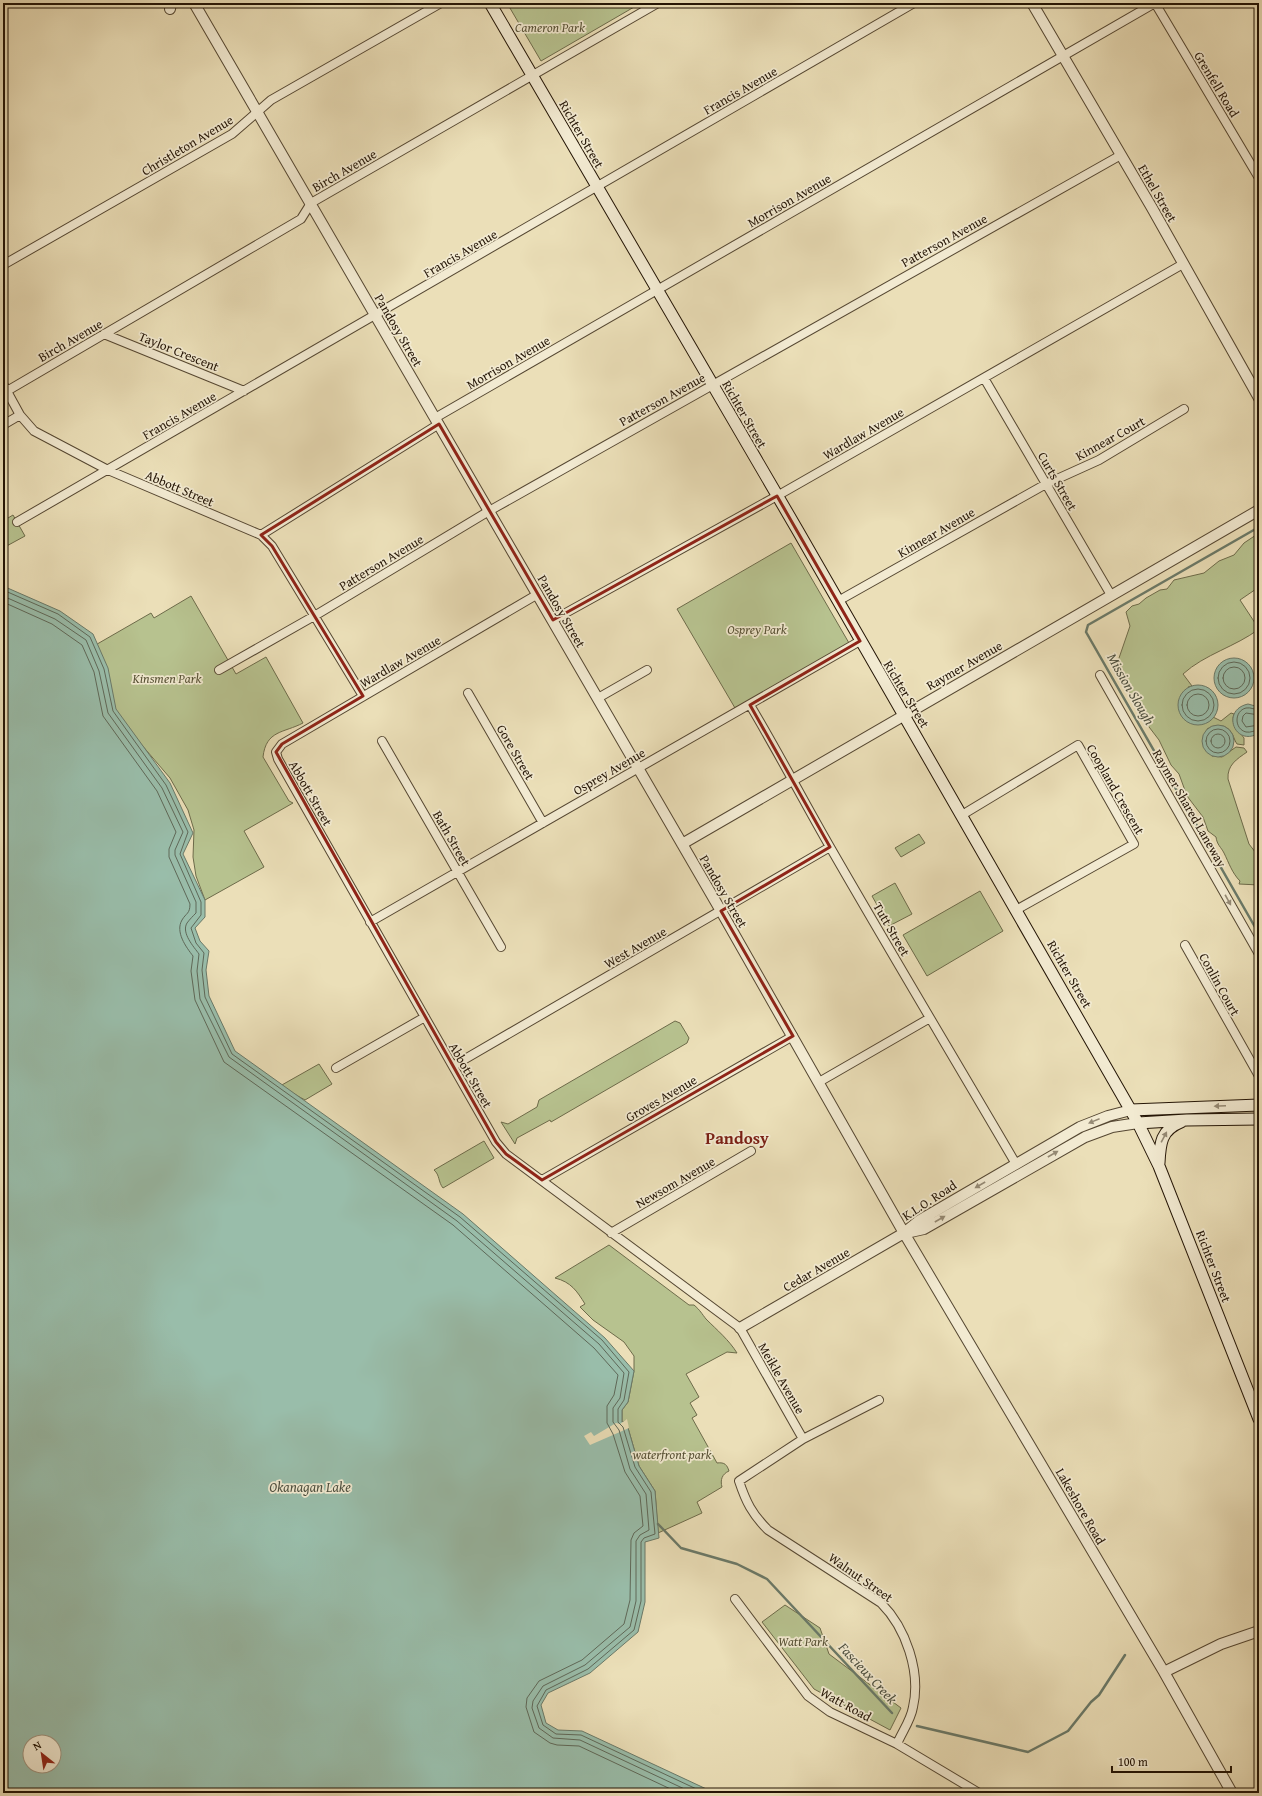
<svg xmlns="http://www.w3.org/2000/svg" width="1262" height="1796" viewBox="0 0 1262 1796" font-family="'Gentium Book Plus',serif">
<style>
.green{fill:#b7c28f;stroke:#6d6b4a}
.water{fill:#99bdaa;stroke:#6a7968;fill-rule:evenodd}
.pier{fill:#ebdfb8}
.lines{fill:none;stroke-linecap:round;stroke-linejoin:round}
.shore{stroke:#5e6858;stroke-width:1}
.stream{stroke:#6a7968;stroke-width:2.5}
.minor-casing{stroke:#554732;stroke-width:10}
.tertiary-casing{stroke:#554732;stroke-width:12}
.secondary-casing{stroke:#231405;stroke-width:13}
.minor{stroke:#f2ead1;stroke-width:8}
.tertiary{stroke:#f2ead1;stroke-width:10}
.secondary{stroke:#f2ead1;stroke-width:11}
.oneway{fill:#958a75}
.marked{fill:none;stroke:#8f2418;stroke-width:3;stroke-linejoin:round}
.labels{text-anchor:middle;stroke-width:3.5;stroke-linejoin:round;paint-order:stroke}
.park-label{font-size:13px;font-style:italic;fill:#575135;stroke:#f2ead1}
.street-label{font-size:13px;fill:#231405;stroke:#f2ead1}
.water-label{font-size:14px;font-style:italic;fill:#4c4f3f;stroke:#f2ead1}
.district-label{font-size:17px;font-weight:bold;fill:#7a1f14;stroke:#f2ead1}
</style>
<rect width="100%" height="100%" fill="#ebdfb8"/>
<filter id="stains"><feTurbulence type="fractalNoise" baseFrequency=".005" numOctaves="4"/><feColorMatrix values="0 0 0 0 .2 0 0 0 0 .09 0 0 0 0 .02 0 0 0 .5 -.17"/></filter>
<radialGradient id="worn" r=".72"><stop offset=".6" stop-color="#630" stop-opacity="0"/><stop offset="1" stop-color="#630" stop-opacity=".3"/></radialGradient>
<!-- green -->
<path class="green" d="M507,3H641L541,61Z
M13,515L25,536L3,548V521Z
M1259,533V587L1240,600L1259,629C1235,647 1205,654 1183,674L1192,686L1188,687L1209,721L1213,717L1221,721L1231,713L1234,714C1230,724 1239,731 1244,738V745L1237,744C1234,740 1234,736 1231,732C1226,724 1215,724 1207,729L1212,756L1222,757L1236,747L1244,748L1247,752C1237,759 1227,765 1228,779L1249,844L1259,857V885L1239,884L1240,881C1232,873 1229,863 1224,853C1221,847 1217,845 1216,837L1208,831L1203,817L1187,796L1179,774L1171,765L1159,740L1146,723L1132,695L1123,684L1113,664L1118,661L1130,626L1126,612L1132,606L1139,604L1146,598L1160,590L1167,589L1174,580L1204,573L1219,561L1234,555L1244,543Z
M791,543L849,643L735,708L677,609Z
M191,596L236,674L266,657L303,723C284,733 266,730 263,757L289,801L293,803L244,831L264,867L205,900L196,876L193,857L194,830L188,810L170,778L111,709L92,647L151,613L154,618Z
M919,834L925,843L901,857L895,848Z
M895,883L912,914L889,926L872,896Z
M980,891L1003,931L927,976L903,935Z
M675,1021L680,1023L689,1038L687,1043L551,1122L550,1120L517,1138L515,1144L501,1122L508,1124L537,1107L539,1100Z
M319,1064L332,1084L305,1100L280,1086Z
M484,1141L494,1158L443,1188C438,1182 440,1175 434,1170Z
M609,1245L689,1305H694C700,1310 702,1314 706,1319C717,1330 729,1340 737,1353L727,1352L686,1374L699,1397L690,1403L697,1415L692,1418L717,1463C725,1462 727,1465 729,1471C722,1474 720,1480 722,1487L697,1502L702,1513L658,1533L655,1491L639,1466L626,1421L622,1423V1410L628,1402L634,1371V1356L624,1342L593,1320L580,1307L585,1304C577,1291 571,1282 555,1278Z
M785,1605L820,1628L829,1654L901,1708L890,1730L814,1689L762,1622Z"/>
<!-- water -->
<path class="water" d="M3,586L60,611L93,634L108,668L116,709L170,783L193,833L183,854L205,900V917L195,928L200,941L209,951L206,970L209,996L235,1051L463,1214L605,1338L634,1371L628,1402L622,1410V1422L626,1421L639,1466L655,1491L659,1538L645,1542V1602L638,1632L590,1673L548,1693L541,1705L546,1723L558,1730L582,1731L715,1793H3ZM30,1742H54V1766H30Z
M1214 678a20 20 0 1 1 40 0a20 20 0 1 1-40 0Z
M1178 705a20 20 0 1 1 40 0a20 20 0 1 1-40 0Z
M1248,704L1259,707V733C1235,748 1220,710 1248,704Z
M1202 741a16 16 0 1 1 32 0a16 16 0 1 1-32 0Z"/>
<!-- pier -->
<path class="pier" d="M627,1419L629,1428L590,1445L584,1436L591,1432L594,1436L616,1423L620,1424Z"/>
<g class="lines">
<!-- shore -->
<path class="shore" d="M3,590L58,614L90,637L104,669L113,711L166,785L188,832L180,854L201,902V915L191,928L196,943L204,953L202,970L205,997L232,1054L460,1217L602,1340L629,1372L624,1400L618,1409V1422L623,1427L635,1467L651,1492L655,1534L644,1538L641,1542V1601L634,1630L588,1669L546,1690L537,1706L543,1725L556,1734L581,1735L705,1793
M3,596L55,619L86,640L99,671L108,713L162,788L183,832L175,850V855L196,902V913C193,916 190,919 187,923C181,933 194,947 199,954L197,971L200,999L229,1057L457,1221L599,1344L624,1373L620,1398L613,1408V1422L619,1430L630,1469L646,1494L649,1530L640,1535L636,1541V1601L630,1627L585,1665L543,1686L533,1701L532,1708L539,1728L553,1738L580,1740L693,1793
M3,602L52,624L82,645L94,672L103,716L157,791L176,832L169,849V857L190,904C190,914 186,913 182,920C175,932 186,947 193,956L191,971L195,1000L224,1062L453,1225L594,1348L618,1375L614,1395L607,1406V1423L613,1434L625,1472L640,1496L643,1526L634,1533L631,1540L630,1600L624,1624L582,1660L539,1681L527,1698L526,1707L534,1732L550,1743L557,1745L579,1746L679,1793
M1218 678a16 16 0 1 1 32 0a16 16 0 1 1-32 0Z
M1223 678a11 11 0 1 1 22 0a11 11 0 1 1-22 0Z
M1182 705a16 16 0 1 1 32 0a16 16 0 1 1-32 0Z
M1187 705a11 11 0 1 1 22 0a11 11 0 1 1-22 0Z
M1259,710C1255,710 1251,707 1246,708C1234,711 1234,729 1246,732C1251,733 1255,730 1259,730
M1259,715L1246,713L1243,716L1242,721L1246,727L1259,725
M1206 741a12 12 0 1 1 24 0a12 12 0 1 1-24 0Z
M1211 741a7 7 0 1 1 14 0a7 7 0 1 1-14 0Z"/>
<!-- stream -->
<path class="stream" d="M1259,527L1088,625L1086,632L1259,934
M658,1524L681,1548L737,1564L767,1579L892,1713
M917,1726L1028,1752L1068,1731L1091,1702L1099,1695L1125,1655"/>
<!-- minor casing -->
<g class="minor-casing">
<path id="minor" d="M1155,3L1259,178
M3,265L232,134L271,100L441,3
M104,334L244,391
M984,378L1111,595
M3,384L20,415L34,431L108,470L261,535L272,546L363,696
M7,391L301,219L311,203L658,3
M435,418L1155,3
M3,425L20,415
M17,522L914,3
M261,535L439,424
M538,594L282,744L276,752L278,759L496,1142L506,1154L740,1328L803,1439
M838,601L1046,484L1099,460L1184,409
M553,620L777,496L1183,264
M219,670L316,615L489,511L1121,155
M1100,675L1259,954
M468,693L543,823
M598,698L647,670
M750,705C778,752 803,800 830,847C891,953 954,1058 1016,1164
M382,741L501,947
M962,815L1078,745L1134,844L1016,910
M370,922L860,641
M1185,945L1259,1076
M453,1066L830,847
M336,1068L425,1017
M819,1082L930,1018
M542,1180L793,1036
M611,1233L751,1151
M879,1400L803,1439L739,1481C746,1502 752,1514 768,1530L881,1603C906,1628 921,1672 913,1707C911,1720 902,1732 897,1744
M735,1599L808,1696L830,1712L897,1744L979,1793"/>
</g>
<!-- tertiary casing -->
<g class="tertiary-casing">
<path id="tertiary" d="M194,3L721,911L904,1233L1164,1672L1232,1793
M1032,3L1152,208L1259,398
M170,9L171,3
M682,844L1259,510
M906,1233L924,1229L1085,1137L1112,1127L1138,1123
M740,1328L904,1233L920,1220L1080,1127L1108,1116L1131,1110
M1164,1672L1221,1644L1259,1631"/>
</g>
<!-- secondary casing -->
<g class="secondary-casing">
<path id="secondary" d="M490,3L798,531L1138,1123L1159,1166L1259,1419
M1131,1110L1259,1105
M1138,1123L1187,1120L1259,1119
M1159,1163C1160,1143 1161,1130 1181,1122"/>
</g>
<!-- minor -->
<use href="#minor" class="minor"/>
<!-- tertiary -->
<use href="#tertiary" class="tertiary"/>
<!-- secondary -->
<use href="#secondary" class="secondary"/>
</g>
<!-- one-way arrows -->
<defs><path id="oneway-solid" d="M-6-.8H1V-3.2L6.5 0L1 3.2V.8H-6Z"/></defs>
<g class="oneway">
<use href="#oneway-solid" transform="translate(1228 900) rotate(61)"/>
<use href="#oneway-solid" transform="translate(1220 1106) rotate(178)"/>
<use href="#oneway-solid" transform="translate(1094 1121) rotate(158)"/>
<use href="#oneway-solid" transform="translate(1164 1137) rotate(-62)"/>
<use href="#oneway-solid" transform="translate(1053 1154) rotate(-30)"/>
<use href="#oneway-solid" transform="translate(980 1185) rotate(150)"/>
<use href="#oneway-solid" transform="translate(940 1219) rotate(-30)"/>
</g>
<!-- marked area -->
<path class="marked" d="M439,424L553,620L777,496L860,641L750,705L830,847L721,911L793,1036L542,1180L506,1154L496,1142L276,752L282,744L363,696L272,546L261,535Z"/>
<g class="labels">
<!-- park labels -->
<g class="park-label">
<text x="550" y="32">Cameron Park</text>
<text x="757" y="634">Osprey Park</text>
<text x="167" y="683">Kinsmen Park</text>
<text x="672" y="1459">waterfront park</text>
<text x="803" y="1646">Watt Park</text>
</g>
<!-- street labels -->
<g class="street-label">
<text transform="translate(1217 84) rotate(59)" y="5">Grenfell Road</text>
<text transform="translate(740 90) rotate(-30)" y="5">Francis Avenue</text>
<text transform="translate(582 134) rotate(60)" y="5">Richter Street</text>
<text transform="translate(187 145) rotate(-31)" y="5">Christleton Avenue</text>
<text transform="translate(344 170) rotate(-30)" y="5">Birch Avenue</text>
<text transform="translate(1158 193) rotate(60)" y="5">Ethel Street</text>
<text transform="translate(789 200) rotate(-30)" y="5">Morrison Avenue</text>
<text transform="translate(944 240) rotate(-29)" y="5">Patterson Avenue</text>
<text transform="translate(460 253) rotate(-30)" y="5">Francis Avenue</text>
<text transform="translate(399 330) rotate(60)" y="5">Pandosy Street</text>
<text transform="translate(70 340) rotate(-30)" y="5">Birch Avenue</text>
<text transform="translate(179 351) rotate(22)" y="5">Taylor Crescent</text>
<text transform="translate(508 362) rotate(-30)" y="5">Morrison Avenue</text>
<text transform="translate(662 399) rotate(-29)" y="5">Patterson Avenue</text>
<text transform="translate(745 414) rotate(60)" y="5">Richter Street</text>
<text transform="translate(179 415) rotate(-30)" y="5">Francis Avenue</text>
<text transform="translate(863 433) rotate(-30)" y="5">Wardlaw Avenue</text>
<text transform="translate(1110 438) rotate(-29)" y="5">Kinnear Court</text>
<text transform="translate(1058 481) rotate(60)" y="5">Curts Street</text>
<text transform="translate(180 488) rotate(23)" y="5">Abbott Street</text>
<text transform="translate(936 532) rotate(-30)" y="5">Kinnear Avenue</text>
<text transform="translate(381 562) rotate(-31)" y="5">Patterson Avenue</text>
<text transform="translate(562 611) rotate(60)" y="5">Pandosy Street</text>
<text transform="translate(400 661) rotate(-30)" y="5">Wardlaw Avenue</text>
<text transform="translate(964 665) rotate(-30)" y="5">Raymer Avenue</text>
<text transform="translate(907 694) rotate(59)" y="5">Richter Street</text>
<text transform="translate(516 752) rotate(60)" y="5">Gore Street</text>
<text transform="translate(609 771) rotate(-30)" y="5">Osprey Avenue</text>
<text transform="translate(1116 789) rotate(60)" y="5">Coopland Crescent</text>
<text transform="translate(311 793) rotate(60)" y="5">Abbott Street</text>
<text transform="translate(1190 808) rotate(60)" y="5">Raymer Shared Laneway</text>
<text transform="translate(452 838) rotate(60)" y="5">Bath Street</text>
<text transform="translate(724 891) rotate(60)" y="5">Pandosy Street</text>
<text transform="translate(892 929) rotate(60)" y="5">Tutt Street</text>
<text transform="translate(635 947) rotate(-30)" y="5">West Avenue</text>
<text transform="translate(1070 974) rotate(60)" y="5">Richter Street</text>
<text transform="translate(1220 984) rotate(61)" y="5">Conlin Court</text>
<text transform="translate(471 1075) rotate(60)" y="5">Abbott Street</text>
<text transform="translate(661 1098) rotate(-30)" y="5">Groves Avenue</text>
<text transform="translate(675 1182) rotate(-30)" y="5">Newsom Avenue</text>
<text transform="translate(929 1200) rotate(-33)" y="5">K.L.O. Road</text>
<text transform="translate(1214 1266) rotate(69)" y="5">Richter Street</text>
<text transform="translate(816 1269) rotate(-30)" y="5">Cedar Avenue</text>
<text transform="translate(782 1378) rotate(60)" y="5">Meikle Avenue</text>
<text transform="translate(1081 1506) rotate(60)" y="5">Lakeshore Road</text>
<text transform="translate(861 1577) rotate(35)" y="5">Walnut Street</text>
<text transform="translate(846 1704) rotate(29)" y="5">Watt Road</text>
</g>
<!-- water labels -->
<g class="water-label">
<text transform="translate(1131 689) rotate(60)" y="5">Mission Slough</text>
<text x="310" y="1492">Okanagan Lake</text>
<text transform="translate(868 1673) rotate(47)" y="5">Fascieux Creek</text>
</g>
<!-- district labels -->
<g class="district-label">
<text x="737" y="1144">Pandosy</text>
</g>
</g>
<!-- margin -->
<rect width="1262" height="1796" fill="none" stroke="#ebdfb8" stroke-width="16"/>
<rect x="4" y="4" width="1254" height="1788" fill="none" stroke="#231405" stroke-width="2"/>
<rect x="8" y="8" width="1246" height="1780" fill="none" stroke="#231405"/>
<!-- north arrow -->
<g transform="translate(42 1754) rotate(330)"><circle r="19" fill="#f2ead1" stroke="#9f947f"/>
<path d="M0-3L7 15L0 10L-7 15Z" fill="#8f2418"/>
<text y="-6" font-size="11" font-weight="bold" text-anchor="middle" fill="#231405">N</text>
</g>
<!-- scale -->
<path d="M1112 1766v6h119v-6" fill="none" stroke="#231405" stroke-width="2"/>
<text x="1118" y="1766" font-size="12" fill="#231405" stroke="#f2ead1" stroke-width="3" paint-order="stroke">100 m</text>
<rect width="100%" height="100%" filter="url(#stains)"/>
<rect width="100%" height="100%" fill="url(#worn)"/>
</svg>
